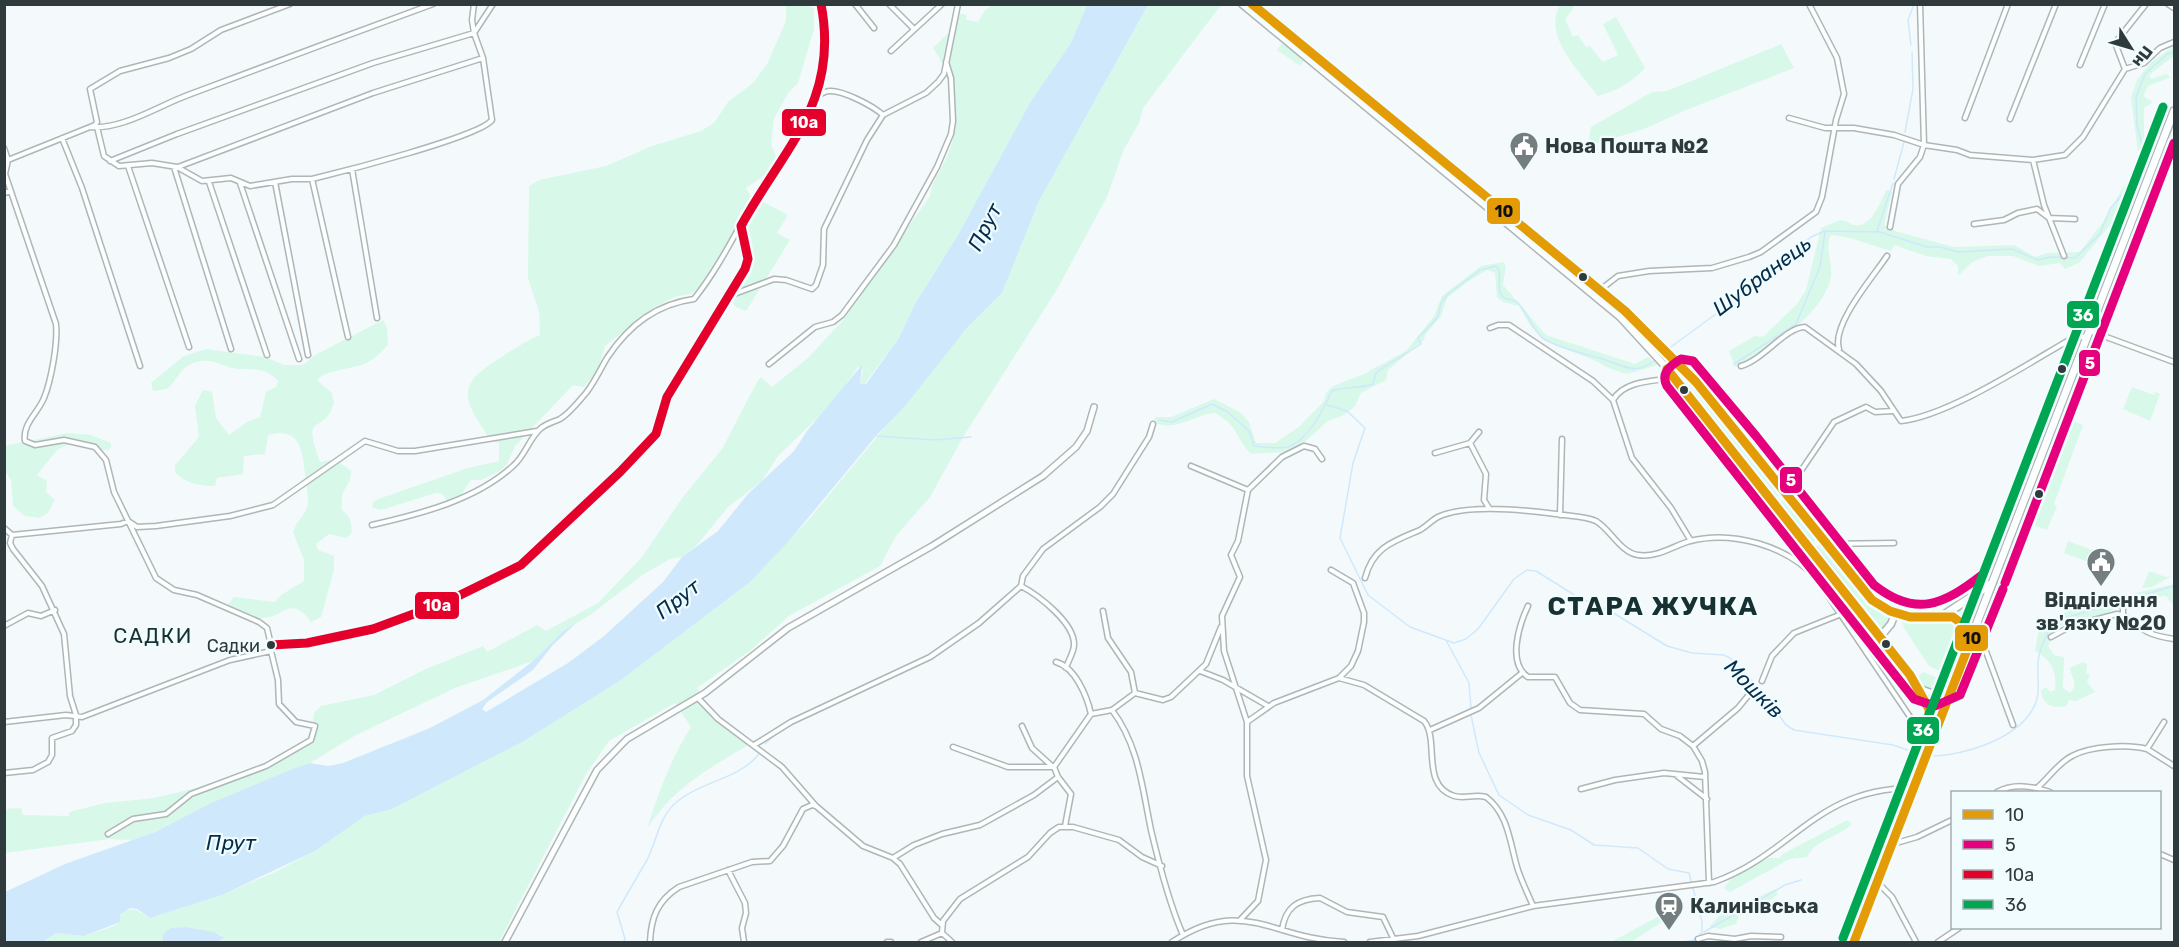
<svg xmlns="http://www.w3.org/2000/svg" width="2179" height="947" viewBox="0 0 2179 947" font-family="Rubik,sans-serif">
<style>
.green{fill:#d8f8ea}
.water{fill:#d0e8fc}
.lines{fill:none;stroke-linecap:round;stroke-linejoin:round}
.stream{stroke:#d0e8fc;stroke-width:1.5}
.street-casing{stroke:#aeb6b7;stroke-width:7}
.secondary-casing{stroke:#aeb6b7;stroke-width:8}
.primary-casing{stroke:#aeb6b7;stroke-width:9}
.highway-casing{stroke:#aeb6b7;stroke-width:10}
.street{stroke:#fdfefe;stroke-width:4}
.secondary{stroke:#fdfefe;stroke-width:5}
.primary{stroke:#fdfefe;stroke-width:6}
.highway{stroke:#fdfefe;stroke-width:7}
.bus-1-casing{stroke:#f1fcfe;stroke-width:14}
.bus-2-casing{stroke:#f1fcfe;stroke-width:14}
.bus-3-casing{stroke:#f1fcfe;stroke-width:14}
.bus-4-casing{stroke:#f1fcfe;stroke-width:14}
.bus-1{stroke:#e39b06;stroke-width:9}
.bus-2{stroke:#e5007d;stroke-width:9}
.bus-3{stroke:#e4002b;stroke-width:9}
.bus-4{stroke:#00a651;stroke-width:9}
.bus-dot{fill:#2f3a3c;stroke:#f1fcfe;stroke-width:2}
.labels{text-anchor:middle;stroke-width:4.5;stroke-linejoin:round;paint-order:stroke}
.bus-label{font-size:18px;fill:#2f3a3c;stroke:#f1fcfe;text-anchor:end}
.poi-label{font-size:20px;font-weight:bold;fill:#2f3a3c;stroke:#f1fcfe;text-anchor:start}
.water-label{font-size:21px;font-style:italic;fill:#042d4b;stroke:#f1fcfe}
.neighbourhood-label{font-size:21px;letter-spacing:1.5px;fill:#173032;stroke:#f1fcfe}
.district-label{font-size:26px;font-weight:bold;letter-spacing:1.5px;fill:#173032;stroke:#f1fcfe}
.line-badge{stroke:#f1fcfe;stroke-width:2}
.badge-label{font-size:16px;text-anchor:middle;font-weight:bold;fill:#fff}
.pale-badge-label{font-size:16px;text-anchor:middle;font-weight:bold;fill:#111}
</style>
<rect width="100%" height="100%" fill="#f4fafb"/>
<!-- green -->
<path class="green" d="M786,5H808L814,9V29L798,83L788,93L774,119L771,144L778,161L776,167L746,188L750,195L788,215L777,233L790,240L746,311L736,307L730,300C750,265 754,267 739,227L699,289L690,294L674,297L655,307L605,346L598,370L584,387L573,385L515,446L507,464L500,471L481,480H471L461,495L447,502L443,494L436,493L381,510L373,508L372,503L378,499L468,468L499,461V443L490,441C484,426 469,413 468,396C467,388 471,381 477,375C484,367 530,338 540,335L539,312L528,278L529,186L539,180L606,166L652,146L701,131L714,123L728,102L753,83L767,64L786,21Z
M956,5H960L958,13L967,15L966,20L978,22L985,10L993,5H1087L1071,43L1031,101L958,235L915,304L899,338L863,386L860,384L863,369L858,367L834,402L778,456L762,481L728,507L696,546L682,557L670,559L644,574L590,615L563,631L533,661L455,688L356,735L310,763L211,803L155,832L132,840L109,839L5,853V809L21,808L23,815L69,816V812L105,803L154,798L230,780L280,757L308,739L312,732L314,713L321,706L374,695L426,669L483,646L487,652L537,625L546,631L598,603L642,557L683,497L722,449L757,382L761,377L772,387L809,357L843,320L930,196C931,184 937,177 942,167C958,138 958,113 953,81L941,76L943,64L933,48L949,32Z
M1148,5H1221L1143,108L1139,123L1124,149L1107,197L1056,291L965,434L930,497L896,536L880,566L789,616L751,650L697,688L711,709L750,744C708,769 674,787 647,829C658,793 671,759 691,727L675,703L609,741L586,774L499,942H217L225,939L220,934L185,927L163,933V942H42L57,933L84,936L114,926L120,922V914C133,904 138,912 150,918L222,895L275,872L315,851L365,816L392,809L524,741L621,680L750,582L810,518L965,330L1002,293L1039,201Z
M1560,5H1572L1574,8L1565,19L1573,37L1578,35L1586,47L1590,46L1603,62L1618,55L1603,24L1616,17L1645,68C1633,82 1616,91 1598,96C1580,72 1542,36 1560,5Z
M1283,42L1305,60L1300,66L1277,50Z
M1781,44L1794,68L1686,110L1644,129L1588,146L1591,127L1652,92L1667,91L1684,84Z
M2174,46V56L2149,75L2151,79L2166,74L2171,77L2148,86L2143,96L2153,102L2144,108V134L2151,154V164L2143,186L2131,200L2129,212L2117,230L2109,226L2079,263L2065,269L2060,263L2039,266L2013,256H1988L1972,262L1958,276V266L1951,259L1926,256L1894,245L1891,251C1870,245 1853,237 1831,235C1824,246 1833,263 1831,276C1826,313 1766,352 1735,367L1729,351L1755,336L1763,337L1797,304L1806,290L1821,228L1840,220C1846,220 1848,223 1854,225C1871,229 1881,201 1886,190L1892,192L1884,225L1895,231L1954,247L2014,245L2035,257L2048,253L2080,252L2103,222L2139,160L2131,97L2137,80L2150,63Z
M2174,134V153L2133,261L2126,259Z
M1503,262L1506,266L1503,285L1546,335L1635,364L1648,357L1658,365L1627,374L1608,368L1594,360L1543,340L1529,324L1519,306L1503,302L1497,297L1495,273L1487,270L1467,282L1447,298L1441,316L1425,335L1424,340L1388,370L1386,380L1361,393L1355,406L1344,415L1328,421L1300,446L1286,452L1251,454C1235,438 1240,427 1215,413C1192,415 1176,433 1153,422L1156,417H1171L1214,399L1241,413L1249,422L1256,443H1275L1300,426L1324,401L1326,393L1333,386L1364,374L1406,351L1434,316L1442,296L1481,266Z
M383,320L387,328L388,345C381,352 375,359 366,363C352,370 326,369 317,380L332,393L334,403C322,438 301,409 320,462L335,459L351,471C351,488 339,487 342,510C350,516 353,524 351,534L346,538L329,534L316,544L318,550L334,556V570L321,617L311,622C290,593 285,619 260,618C250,617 237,610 228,605L234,597L275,602L281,595L304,581V560L293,532C296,521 307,514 308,503C308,494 306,483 305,474C302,449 300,427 268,435L265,454L244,456L243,474L217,478L215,486C199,486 186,484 175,472V465L199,437L195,406L203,390L212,392L216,418L229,435L247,422L260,417L266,392L276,387L278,381C263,363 247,373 229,367C215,362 206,357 189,365C178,371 176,382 167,389L153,391L151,383L184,356L206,349L265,357L284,365H303L315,355Z
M1685,375L1783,492L1780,496L1776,497L1681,381Z
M2132,387L2154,395L2155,392L2160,394L2150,421L2123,409Z
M2063,418L2083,425L2054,504L2057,506L2047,530L2023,521Z
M68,433L91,435L111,443V447L109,450H97L83,444H69L57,450L37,475L47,481L46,492L55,500L48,513L40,518L25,516L13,506L11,480L5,471L4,446Z
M1787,497L1818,537L1816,541L1811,542L1780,502Z
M2068,541L2106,555L2103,563L2096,561L2094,564L2064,553Z
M1819,544H1823L1862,594L1890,614V619L1883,631L1816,548Z
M2149,571L2166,577L2172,576L2152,587L2142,588Z
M2174,584V606L2166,596L2153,597L2138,608L2120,606L2107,613L2056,627L2048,646L2054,655L2064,657L2063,688L2070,693C2080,682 2071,679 2070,668L2082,662L2087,664L2086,673L2090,675L2087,682L2095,692L2076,701L2069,700L2066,706C2053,709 2042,705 2041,690L2046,687L2050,692L2055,690C2057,672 2052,660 2035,651L2039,628L2037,619L2049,621L2071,609L2090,608L2123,596Z
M1982,596L1970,629L1960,618L1952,614Z
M1944,619L1956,623L1966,636L1949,669L1942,672L1929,666L1904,628L1902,620L1915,622Z
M1957,659L1948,685L1939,690L1924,688L1916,678L1923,672L1935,677H1947Z
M1847,820L1852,824C1839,837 1815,840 1807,857L1790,859L1730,892L1724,888L1731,878L1769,858H1779L1783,854Z
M1775,889L1778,894L1769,901H1766L1739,915L1736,924L1720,929L1709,927L1719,916Z
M1678,906L1680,908L1678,912L1631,942H1611Z"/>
<!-- water -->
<path class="water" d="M1087,5H1148L1039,201L1002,293L965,330L906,405L876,436L788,542L750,582L621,680L524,741L392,809L365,816L315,851L222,895L150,918L137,909L130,908L120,914V922L84,936L57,933L42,942H5V892L65,864L155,832L211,803L290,770L310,763L328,766L343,763L430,728L483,700L533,661L563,631L576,623L552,646L533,670L487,702L482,709L486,712L568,663L604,636L663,582L682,557L718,531L748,494L794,451L807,431L862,365L860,384H866L899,338L915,304L958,235L1031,101L1071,43Z
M185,927L214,932L225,938L217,942H163V934L171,928Z"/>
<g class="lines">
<!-- stream -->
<path class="stream" d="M1911,45L1908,20L1914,4
M1905,132L1913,89L1912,52
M1894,179L1904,142
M1877,231L1893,183
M1671,347L1743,294L1811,237L1825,231L1880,232L1927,247H1940L1958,252L2012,249L2038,260L2051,257L2075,258L2100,234L2110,209L2147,165L2137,125L2136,97L2145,74L2167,54L2174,52
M1734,364L1796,324L1820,267L1825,232
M1327,405L1347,411L1365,428L1353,463L1340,538L1368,595L1410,627L1454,643L1466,639L1478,629L1514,579L1527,570L1536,571L1576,596L1615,614L1667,646L1692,653L1724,655L1730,658L1762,691L1786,725L1794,730L1893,745L1922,755
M1159,420L1172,422L1212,404L1228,412L1249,431L1254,446C1263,447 1279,449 1288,447C1309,440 1323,409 1332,391C1346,386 1359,389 1373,384L1376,373C1390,362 1406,354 1421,344L1418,338L1438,317L1441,303L1448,294L1480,270L1496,266C1504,274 1495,288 1502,296C1506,301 1514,298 1518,303C1529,313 1532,332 1546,340C1562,349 1581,353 1599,358C1620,363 1633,378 1655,360
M877,436L933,440L971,437
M2055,621L2174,586
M1447,642L1469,683L1471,708
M1471,715L1479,753L1499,795L1528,815L1571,830L1594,845L1638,848L1668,869L1689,873L1702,922V932L1694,942
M765,744L774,735
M1929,756C1965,756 2026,737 2037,699C2040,686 2037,674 2038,662C2039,650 2047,633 2053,623
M1704,932L1785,885L1801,880
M623,942L625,939L617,912C627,894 637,877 647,860C658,838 659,815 679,800C703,781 739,779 759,754
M1684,942L1694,940"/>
<!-- street casing -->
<g class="street-casing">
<path id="street" d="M855,4L874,28
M889,4L914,29
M2168,4L2174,8
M891,51L942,4
M2080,65L2105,4
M2125,69L2144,63L2160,48L2174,42
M815,96C821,95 824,91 829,91C843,90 873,106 883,115
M1789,118L1825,128H1854L1894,135L1924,145L1920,4
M1965,118L2008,4
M2010,119L2056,4
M90,127C122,130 158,106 188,95C270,64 351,34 433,4
M97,127L104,156L119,166L152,163L177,167L202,181L231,178L250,186L292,179H312C341,172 479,137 492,120L483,58L474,33L493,4
M62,138L82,188L140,366
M4,148L8,160L5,174L56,324C58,343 51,381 44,398C38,413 22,424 25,441L35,445L64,440L95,447L106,460L114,492L156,578L174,590L197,595L259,622L267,628L271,645
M8,160L95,125L97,122L90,89L120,71L169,58L191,49L221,30L290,4
M2033,160L2044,205L2064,256
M110,161L177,134L373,63L474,33L472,20L474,4
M128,166L189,347
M174,167L231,349
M178,167L373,93L483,58
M352,169L377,318
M312,179L348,337
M209,182L267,355
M275,182L308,355
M240,183L299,359
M4,193L11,191
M1974,224L2004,220L2018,213L2037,209L2049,218L2075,219
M1890,227L1898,184L1920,157L1924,145L1957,150L1970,155L2033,160L2065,155L2083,137L2125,69L2115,43L2146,4
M1600,290L1618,276L1649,271L1712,268L1749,257L1761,252L1816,212L1822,197L1836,120L1844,94L1837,58L1809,4
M729,296L774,279L786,280L812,289L816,285L823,265L824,229L867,140L883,115L926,93L938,82L944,74L958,4
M1490,328L1498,325H1509L1593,381L1613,400C1624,380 1655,381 1675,378
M2090,331L2174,362
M1839,349C1831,325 1873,277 1887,256
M769,364L815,327L833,322L842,315L894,245L937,167L951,134L953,121L951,78L946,62
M1741,366C1763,360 1786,327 1805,327L1856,364L1881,391L1901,421C1948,416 2029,363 2071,339L2087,336
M1613,400L1632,458L1671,508L1691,541
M1470,443L1479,432
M1435,453L1470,443L1486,474L1484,500L1489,508
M1191,466L1248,490
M1786,493L1834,422L1866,407L1875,412L1893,411
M1560,515L1562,439
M372,525C420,514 476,500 513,466C525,456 529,439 540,429C545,424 553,422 560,419C570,413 578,402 586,393C594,383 600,370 607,358C628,326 656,304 694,299C718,269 735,234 754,201C764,186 777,172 787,157C814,116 835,54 821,4
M4,528L12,535L121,524L128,521L137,527L156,526L230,516L273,505L365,441L398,451H415L537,431
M1826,544L1894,543
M1365,578C1373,547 1394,541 1420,530C1427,526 1432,520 1438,517C1466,504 1526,510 1556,514C1568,516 1585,516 1596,521C1610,529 1621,553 1638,555C1657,558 1673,546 1690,541C1733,530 1787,546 1816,578L1927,742
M1021,586C1038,595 1075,623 1074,645C1074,652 1068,661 1066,668
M1528,606C1519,625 1507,663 1528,677H1555L1570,703L1580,710L1644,714L1661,729L1680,736L1693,746L1738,708L1752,691
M2123,606V615C2144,631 2148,635 2174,639
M1103,611L1108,638L1131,672L1135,693
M4,626L28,613L41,616L55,610
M1977,627L2013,725
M2051,637L2071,626L2117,614L2123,615
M271,645L307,643L373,629L446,602L521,565L620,472L656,434L667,397L745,269L748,259L741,227
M1200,671L1223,680L1268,706
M1339,678L1364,685L1424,721C1440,740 1420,785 1454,796C1464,799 1475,794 1486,797C1509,814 1510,845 1518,870C1522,882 1528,894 1533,906
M1762,681L1772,656L1794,633L1839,615
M698,698L718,719L782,767L816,806
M1112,710L1135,693L1163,700L1171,697L1206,664L1221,627
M1091,714L1112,710C1139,746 1142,787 1151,830C1159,864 1169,903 1183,935
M4,722L66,715L82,717L230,660L271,651V645
M1247,722L1274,703L1339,678L1351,666L1358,651L1364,622V613L1353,583L1331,570
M1022,726L1032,748L1053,767
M1430,730L1479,708L1522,673
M754,745L791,722L930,657L979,623L1021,586L1023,576L1043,549L1100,507L1113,494L1149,437L1153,424
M1693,746L1702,761L1705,772L1709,883
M953,747L1008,767H1053
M2147,749L2174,766
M4,773L33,770L48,762L52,755V738L72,731L76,725V715L70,696L64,634L42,586L13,549L10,543L12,535
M1676,775L1707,799
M1058,777L1071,794L1065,826
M2037,788C2048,779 2058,763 2072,756C2090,746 2127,744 2147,749L2164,722
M1581,789L1615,780L1664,773L1705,777
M1997,792C2014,783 2032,786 2050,792
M108,834L133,819L166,814L191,794L266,766L311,740L315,726L296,722L279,704L278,680L271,651
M1893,844L1917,837L1952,820
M2160,854L2174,860
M893,858L900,864L934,918L942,925
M728,870L745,903L746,913L742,928L744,942
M1878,883L1892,897L1916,942
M1241,919L1258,901L1266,860L1247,776V722L1224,651L1222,616L1240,577L1231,555L1238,541L1248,490L1282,457L1304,446L1315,449L1322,459
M1282,930C1285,908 1297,899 1320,898L1347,912L1383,917L1394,940
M942,933L952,942
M650,942C651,918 657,901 679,887L752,862L770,861L783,846L803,809L812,805L816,806L863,846L893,858L914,845L942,834L980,825L1034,795L1058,777L1054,767L1091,714C1087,696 1075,667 1056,662
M887,942H891
M921,942L942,933L943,921L960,899L1028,857L1050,833L1059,827H1073L1119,840L1142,857L1162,866
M1172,942C1243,895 1272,939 1344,942
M1370,942L1418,936L1533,906L1714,882C1793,854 1816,788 1913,788
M1700,942L1698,939L1708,936L1735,939L1751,936L1781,937
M1938,942L1959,928"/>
</g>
<!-- secondary casing -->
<g class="secondary-casing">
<path id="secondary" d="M505,942L597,770L627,739L705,693L788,628L932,546L1043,476L1076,447L1087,431L1094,407"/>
</g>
<!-- primary casing -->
<g class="primary-casing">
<path id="primary" d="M1242,4L1620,317L1676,378L1837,579L1920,689L1934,694L1951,687
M1251,4L1625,311L1696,382L1872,600C1888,611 1904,619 1925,618C1936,617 1946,613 1957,619C1964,623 1966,631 1972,637
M1880,637L1891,624L1895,614"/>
</g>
<!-- highway casing -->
<g class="highway-casing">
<path id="highway" d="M1944,615L1991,584
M1920,689L1929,709V741
M1854,942L2174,111"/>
</g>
<!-- street -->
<use href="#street" class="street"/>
<!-- secondary -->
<use href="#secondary" class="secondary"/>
<!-- primary -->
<use href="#primary" class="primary"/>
<!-- highway -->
<use href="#highway" class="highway"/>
<!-- bus-1 casing -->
<g class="bus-1-casing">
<path id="bus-1" d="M1252,4L1625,311L1696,382L1872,600L1890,611L1910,617H1953L1961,623L1972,637L1854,942
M1667,369L1910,675L1929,709V732"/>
</g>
<!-- bus-2 casing -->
<g class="bus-2-casing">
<path id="bus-2" d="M1982,575C1943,605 1916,618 1874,585L1756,436L1693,361L1681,359C1671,365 1660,373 1667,386L1914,699L1935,706L1960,695L2003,589
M2005,583L2174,143"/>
</g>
<!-- bus-3 casing -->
<g class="bus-3-casing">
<path id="bus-3" d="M741,226C783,149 840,102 821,4
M271,645L307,643L373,629L446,602L521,565L620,472L656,434L667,397L745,269L748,259L741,226"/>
</g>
<!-- bus-4 casing -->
<g class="bus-4-casing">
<path id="bus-4" d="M1843,938L2163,107"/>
</g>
<!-- bus-1 -->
<use href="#bus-1" class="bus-1"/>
<!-- bus-2 -->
<use href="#bus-2" class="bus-2"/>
<!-- bus-3 -->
<use href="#bus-3" class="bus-3"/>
<!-- bus-4 -->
<use href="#bus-4" class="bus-4"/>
</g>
<!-- icons -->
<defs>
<g id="civic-pin" transform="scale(1.5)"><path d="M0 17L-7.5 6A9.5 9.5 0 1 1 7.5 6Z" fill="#747d7f" stroke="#f1fcfe"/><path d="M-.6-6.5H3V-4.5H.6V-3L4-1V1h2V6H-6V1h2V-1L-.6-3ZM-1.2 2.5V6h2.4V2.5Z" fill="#fff"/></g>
<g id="station-pin" transform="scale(1.5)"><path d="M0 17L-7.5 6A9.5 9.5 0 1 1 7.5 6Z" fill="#747d7f" stroke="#f1fcfe"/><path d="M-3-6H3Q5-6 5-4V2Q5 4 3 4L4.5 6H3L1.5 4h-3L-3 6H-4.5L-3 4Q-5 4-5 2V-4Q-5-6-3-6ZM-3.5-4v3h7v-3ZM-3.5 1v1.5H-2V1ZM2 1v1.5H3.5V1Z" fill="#fff"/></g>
</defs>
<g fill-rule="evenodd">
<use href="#civic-pin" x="1524" y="146"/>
<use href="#civic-pin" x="2101" y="562"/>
<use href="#station-pin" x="1669" y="906"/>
</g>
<!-- markers -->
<g class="bus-dot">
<circle cx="1583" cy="277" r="5"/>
<circle cx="2062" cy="369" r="5"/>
<circle cx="1684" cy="390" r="5"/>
<circle cx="2039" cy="494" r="5"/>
<circle cx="1886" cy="644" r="5"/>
<circle cx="271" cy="645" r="5"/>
</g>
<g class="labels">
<!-- bus labels -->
<g class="bus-label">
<text x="260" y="652">Садки</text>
</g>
<!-- poi labels -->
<g class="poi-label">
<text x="1545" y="153">Нова Пошта №2</text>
<text x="2101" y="607" text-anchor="middle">Відділення<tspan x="2101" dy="23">зв'язку №20</tspan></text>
<text x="1690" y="913">Калинівська</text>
</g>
<!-- water labels -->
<g class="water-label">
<text transform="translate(985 227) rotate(-63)" y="7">Прут</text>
<text transform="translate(1762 276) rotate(-37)" y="7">Шубранець</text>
<text transform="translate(678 599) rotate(-38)" y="7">Прут</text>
<text transform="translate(1754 689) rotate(45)" y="7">Мошків</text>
<text x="231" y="850">Прут</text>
</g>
<!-- neighbourhood labels -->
<g class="neighbourhood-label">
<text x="153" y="643">САДКИ</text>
</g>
<!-- district labels -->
<g class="district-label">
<text x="1653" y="615">СТАРА ЖУЧКА</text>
</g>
</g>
<g class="line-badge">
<rect x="781" y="108" width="46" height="29" rx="6" fill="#e4002b"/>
<rect x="1486" y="197" width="35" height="28" rx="6" fill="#e39b06"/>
<rect x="2066" y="300" width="34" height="29" rx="6" fill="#00a651"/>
<rect x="2078" y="349" width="23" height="28" rx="6" fill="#e5007d"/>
<rect x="1779" y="466" width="24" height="28" rx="6" fill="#e5007d"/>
<rect x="414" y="591" width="46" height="29" rx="6" fill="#e4002b"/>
<rect x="1954" y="624" width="35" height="28" rx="6" fill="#e39b06"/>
<rect x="1906" y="716" width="34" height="29" rx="6" fill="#00a651"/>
</g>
<g class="badge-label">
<text x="804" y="128">10а</text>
<text x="2083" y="321">36</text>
<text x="2090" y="369">5</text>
<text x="1791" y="486">5</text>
<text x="437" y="611">10а</text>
<text x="1923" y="736">36</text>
</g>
<g class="pale-badge-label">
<text x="1504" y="217">10</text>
<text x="1972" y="644">10</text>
</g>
<!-- border -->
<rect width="2179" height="947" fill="none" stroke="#2f3a3c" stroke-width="12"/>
<!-- legend -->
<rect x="1951" y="791" width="210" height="138" fill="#f1fcfe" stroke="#a3aeb0" stroke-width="1.5"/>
<rect x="1963" y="810" width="30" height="9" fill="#e39b06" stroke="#a3aeb0" stroke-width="1.5"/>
<text x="2005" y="821" font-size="18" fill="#2f3a3c">10</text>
<rect x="1963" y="840" width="30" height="9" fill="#e5007d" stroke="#a3aeb0" stroke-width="1.5"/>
<text x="2005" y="851" font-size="18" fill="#2f3a3c">5</text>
<rect x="1963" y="870" width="30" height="9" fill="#e4002b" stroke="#a3aeb0" stroke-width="1.5"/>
<text x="2005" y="881" font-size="18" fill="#2f3a3c">10а</text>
<rect x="1963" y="900" width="30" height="9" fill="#00a651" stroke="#a3aeb0" stroke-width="1.5"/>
<text x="2005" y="911" font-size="18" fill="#2f3a3c">36</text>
<!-- north arrow -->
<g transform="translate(2131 48) rotate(127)" stroke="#f1fcfe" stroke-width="4.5" paint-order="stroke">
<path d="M0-4.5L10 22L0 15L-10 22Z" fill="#2f3a3c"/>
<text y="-9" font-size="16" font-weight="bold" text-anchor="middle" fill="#2f3a3c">Пн</text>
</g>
</svg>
